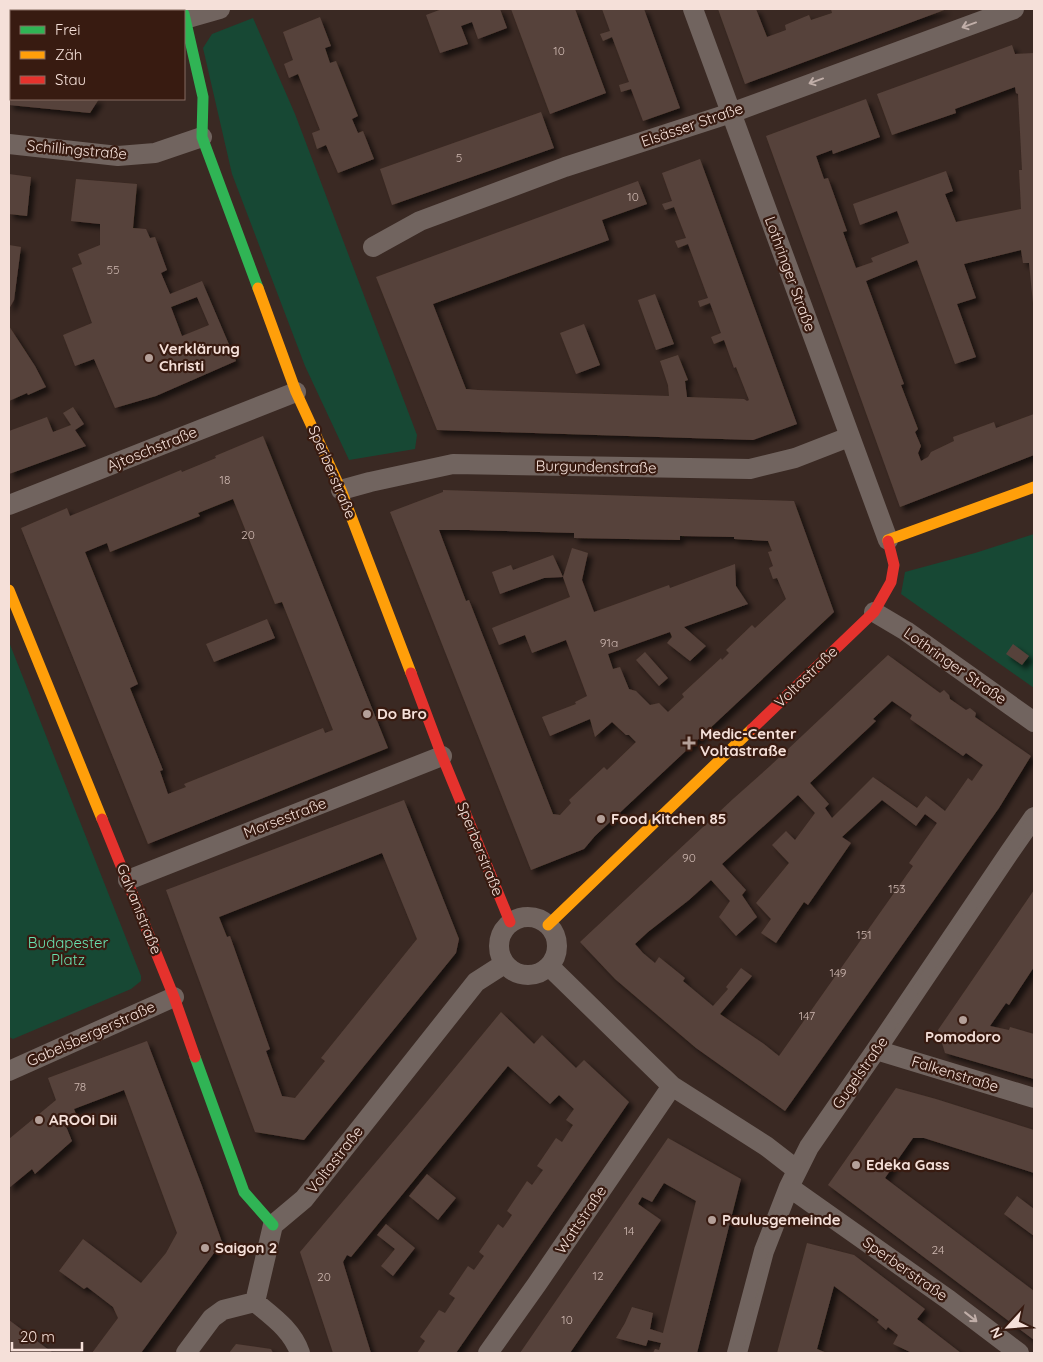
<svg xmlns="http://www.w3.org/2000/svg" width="1043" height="1362" viewBox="0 0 1043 1362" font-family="Quicksand,sans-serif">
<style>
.green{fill:#174834}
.building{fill:#57423a;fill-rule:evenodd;filter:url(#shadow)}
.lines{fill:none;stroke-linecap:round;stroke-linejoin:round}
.street{stroke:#71645f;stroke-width:20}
.fast{stroke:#30b455;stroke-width:11}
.slow{stroke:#ff9f0a;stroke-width:11}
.jam{stroke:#e5322d;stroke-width:11}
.tram{stroke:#72655f;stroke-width:1}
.oneway{stroke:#c0aea8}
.poi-dot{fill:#b4a099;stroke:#381b11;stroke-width:2}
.labels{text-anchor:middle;stroke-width:4.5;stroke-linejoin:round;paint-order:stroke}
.number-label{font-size:12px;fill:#ceb8b1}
.street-label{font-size:15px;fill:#f5e0d9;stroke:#381b11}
.poi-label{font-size:15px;font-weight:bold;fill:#f5e0d9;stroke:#381b11;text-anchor:start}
.park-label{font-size:15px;fill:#68e3b1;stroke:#381b11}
</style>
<defs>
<filter id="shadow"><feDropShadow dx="4.5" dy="4.5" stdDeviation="2.5" flood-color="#0009"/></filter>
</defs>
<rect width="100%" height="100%" fill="#3a2923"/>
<!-- green -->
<path class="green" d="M253,18L295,114L417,435L415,449L349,460L305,366L232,174L203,48L212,34Z
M1034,534V688L901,594L905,572L975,553Z
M9,642L141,976V981L131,989L13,1039L9,1037Z"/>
<!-- building -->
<path class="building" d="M118,9H138L139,11H112Z
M442,9H500L507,28L478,39L472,22L461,26L468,44L440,53L426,15Z
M511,9H575L606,93L550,114Z
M602,9H644L680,108L643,121L631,89L621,92L619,85L629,82L612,37L603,41L600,34L610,31Z
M718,9H756L767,37L786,30L785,25L809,15L811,20L832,13L831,9H947L745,84Z
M320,17L331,46L325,48L330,63L336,61L358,116L352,119L358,133L363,131L374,159L338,173L326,145L317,149L312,133L320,130L298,74L289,78L284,64L293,60L283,32Z
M1012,45L1015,54L1034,53V303H1033L1029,263H1023L1021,250L964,264L976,298L957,304L976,357L955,364L917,260L866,281L904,384L901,385L918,429L915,432L921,446L918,453L921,461L928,457L931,452L954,441L953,437L994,422L996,428L1034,414V455L900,507L766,136L866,99L880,137L833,154L832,150L816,156L824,179L828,178L847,231L843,232L856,268L873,262L871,258L909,243L897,211L860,225L853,204L946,171L953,191L945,194L956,222L1021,209L1019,170H1022L1018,94L1016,93L1015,87L955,109L956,113L892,135L877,94Z
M9,57H11V99H99L90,113L9,105Z
M541,112L554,148L392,205L380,169Z
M700,159L797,424L753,440L437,430L376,277L638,181L647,204L602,220L609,240L433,304L466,389L478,390L669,396L668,385L660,361L678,355L688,380L685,381L687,397L744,399L747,401L749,400L736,367L734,368L724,340L714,344L711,337L721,333L710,303L700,307L698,301L708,298L688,244L678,248L675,241L686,238L674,207L665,210L662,204L672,201L662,173Z
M9,174L31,177L27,216L9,214Z
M76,179L137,184L133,228L146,229L150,238L155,237L167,270L161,273L170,294L202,281L236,361L156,396L115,408L94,359L75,366L63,335L92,323L72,268L82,264L78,254L100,245V224L71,221ZM197,297L209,325L182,336L171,307Z
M9,245L21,247L14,300L9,309Z
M655,294L674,344L656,350L638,300Z
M584,324L600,365L576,374L560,333Z
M9,326L35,366L46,387L28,395L27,393L9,401Z
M73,407L84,424L75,430L86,446L9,474V431L47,417L53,432L71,425L63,413Z
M263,436L388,748L148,844L21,528L67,508L70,516L181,470L182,472L216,458L215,456ZM233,499L275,604L282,602L333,730L325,733L323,728L184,784L186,787L168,794L160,771L163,770L130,688L138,684L85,552L107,543L110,552L200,516L198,513Z
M443,490L794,501L834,612L595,836L584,849L531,870L390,512L443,492ZM439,530H468L574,533V538L680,540V536L734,537V539L768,541L772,551L768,552L773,566L769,568L773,579L777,578L786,599L755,628L752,625L726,650L729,653L722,660L721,658L682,694L684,697L668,712L659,703L650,705L636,691L629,689L620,667L613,669L608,654L670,632L672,637L667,643L690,661L706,646L684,627L748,604L736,586L735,564L670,588L669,585L594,612L582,580L588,553L572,548L563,577L570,597L492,628L499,645L525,635L532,653L566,640L587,696L575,702L576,704L542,717L550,736L590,719L595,737L612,722L626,735H629L636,742L607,770L604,767L569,800L571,803L560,815L553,814L469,600L466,601Z
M553,555L563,577L544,578L500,594L492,572L511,565L513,570Z
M267,619L275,638L214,662L206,644Z
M1013,644L1029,656L1022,665L1006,654Z
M645,652L668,678L659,686L636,660Z
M888,655L940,693L944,690L949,695L950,699L966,710L970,708L976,713L975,717L1031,756L999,808L785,1111L696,1048L615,979L580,942L733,799L770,766ZM892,701L912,715L910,719L963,756L966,753L983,765L972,781L968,778L945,811L926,796L917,808L873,777L832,818L825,808L829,804L810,783L876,721L873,719ZM798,795L815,813L795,840L786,831L772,845L789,863L756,903L771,919L761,933L776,943L804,902L808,905L851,843L842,837L882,800L916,826L925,814L937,823L909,863L913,866L779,1056L764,1044L720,1014L752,976L741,968L726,987L728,989L713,1006L683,981L685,978L659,957L655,963L643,953L635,944L648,932L689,900L711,880L730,901L719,917L736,936L757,917L742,895L746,890L722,864Z
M404,800L459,939L456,953L304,1140L255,1132L166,890ZM382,853L417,939L321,1058L325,1061L295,1098L282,1096L266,1051L270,1049L230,936L227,937L219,917Z
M1034,890V967L1009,1005L1006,1003L990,1026L1009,1030L1010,1027L1034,1034V1079L945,1053L938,1030Z
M501,1012L534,1044L542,1035L576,1068L584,1060L629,1102L456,1353H417L425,1341L420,1337L439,1310L445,1313L455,1298L449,1294L468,1266L474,1270L484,1256L479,1252L498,1224L503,1228L508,1221L512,1215L507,1211L527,1181L532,1185L543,1170L537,1166L556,1138L562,1142L573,1125L566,1120L574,1109L559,1095L550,1104L508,1066L351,1257L347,1255L343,1262L371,1353H333L300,1252L425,1104Z
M147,1041L202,1186L222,1242L141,1353H92L118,1318L113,1307L87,1287L84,1289L59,1271L83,1239L141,1283L166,1253L177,1233L124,1090L74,1109L76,1114L63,1119L72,1141L35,1174L32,1169L9,1188V1139L56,1100L48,1078Z
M896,1088L936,1099L1034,1130V1173L924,1138H913L885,1178L1034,1291V1340L828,1185Z
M668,1138L741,1179L697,1353H653L655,1349L659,1350L661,1343L648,1340L646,1346L616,1338L625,1323L632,1307L653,1313L650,1329L663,1333L696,1201L664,1183L652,1202L642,1197L638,1204L661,1220L570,1353H520Z
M427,1174L456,1198L438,1220L409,1196Z
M1017,1196L1034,1209V1236L1004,1214Z
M386,1224L415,1248L393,1276L381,1266L395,1249L377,1235Z
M807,1243L854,1255L925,1309L917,1319L961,1353H909L910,1352L893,1344L898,1335L888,1327L886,1330L877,1322L879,1320L834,1286L817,1349L827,1353H777Z
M9,1320L53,1353H9Z
M236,1344L271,1349L273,1353H229Z"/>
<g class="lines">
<!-- street -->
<path class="street" d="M693,9L888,540
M185,19L220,9
M9,144L118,156L155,153L202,137
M373,247L420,221L565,167L731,113L1014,9
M341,490L370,482L453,464L750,469L795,458L849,437
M9,505L296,392
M874,612L906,631L1034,722
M128,880L442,756
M499 946a29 29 0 1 1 58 0a29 29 0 1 1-58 0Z
M549,966L672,1086L766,1146L797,1170
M876,1050L1034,1098
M9,1071L174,997
M789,1187L949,1300L1019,1353
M255,1302C273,1317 292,1330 300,1353
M186,1353L212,1318L223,1310L255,1302L273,1225L304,1199L476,982L504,964
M488,1353L537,1284L672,1086
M737,1353L764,1251L789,1187L809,1147L876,1050L1009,853L1034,817"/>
<!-- fast -->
<path class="fast" d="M184,14L203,97L202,137L258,288
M195,1057L244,1192L273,1225"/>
<!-- slow -->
<path class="slow" d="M258,288L296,392L341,490L411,673
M888,541V540L1034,487
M9,590L102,819
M548,925L752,729"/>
<!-- jam -->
<path class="jam" d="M411,673L442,756L510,922
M752,729L874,612L891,582L894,565L888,541
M102,819L174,997L195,1057"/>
<!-- tram -->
<path class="tram" d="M732,1353L759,1249L778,1196L793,1167L814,1130L881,1034L941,944L1034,807
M742,1353L768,1252L792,1189L813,1150L888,1038L1034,825"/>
</g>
<!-- one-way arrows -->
<defs><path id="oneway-shaft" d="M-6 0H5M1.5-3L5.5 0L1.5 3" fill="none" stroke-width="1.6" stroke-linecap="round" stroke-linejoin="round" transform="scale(1.25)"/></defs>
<g class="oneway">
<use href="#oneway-shaft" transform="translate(969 25) rotate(160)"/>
<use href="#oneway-shaft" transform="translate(816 81) rotate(160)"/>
<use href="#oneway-shaft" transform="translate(971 1317) rotate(38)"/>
</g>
<!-- markers -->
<g class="poi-dot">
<circle cx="149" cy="358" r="5"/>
<circle cx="367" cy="714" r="5"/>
<path d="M686.5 735.5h5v5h5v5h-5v5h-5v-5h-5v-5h5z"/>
<circle cx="601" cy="819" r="5"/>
<circle cx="963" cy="1020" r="5"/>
<circle cx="39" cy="1120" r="5"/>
<circle cx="856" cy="1165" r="5"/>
<circle cx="712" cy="1220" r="5"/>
<circle cx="205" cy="1248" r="5"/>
</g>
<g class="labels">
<!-- number labels -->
<g class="number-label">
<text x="559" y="55">10</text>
<text x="459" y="162">5</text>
<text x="633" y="201">10</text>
<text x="113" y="274">55</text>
<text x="225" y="484">18</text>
<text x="248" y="539">20</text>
<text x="609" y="647">91a</text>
<text x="689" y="862">90</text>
<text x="897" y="893">153</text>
<text x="864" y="939">151</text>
<text x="838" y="977">149</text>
<text x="807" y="1020">147</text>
<text x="80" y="1091">78</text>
<text x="629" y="1235">14</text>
<text x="938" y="1254">24</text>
<text x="598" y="1280">12</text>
<text x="324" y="1281">20</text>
<text x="567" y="1324">10</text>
</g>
<!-- street labels -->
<g class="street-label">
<text transform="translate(692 125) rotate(-19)" y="5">Elsässer Straße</text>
<text transform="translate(77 150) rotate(5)" y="5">Schillingstraße</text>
<text transform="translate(790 274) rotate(70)" y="5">Lothringer Straße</text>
<text transform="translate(152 449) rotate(-22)" y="5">Ajtoschstraße</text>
<text transform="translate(596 467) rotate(1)" y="5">Burgundenstraße</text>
<text transform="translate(332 472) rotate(67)" y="5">Sperberstraße</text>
<text transform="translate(955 666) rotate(35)" y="5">Lothringer Straße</text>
<text transform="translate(806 677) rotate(-44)" y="5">Voltastraße</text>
<text transform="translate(285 818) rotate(-21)" y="5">Morsestraße</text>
<text transform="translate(480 849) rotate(68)" y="5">Sperberstraße</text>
<text transform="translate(139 909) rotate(68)" y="5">Galvanistraße</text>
<text transform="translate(91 1034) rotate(-24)" y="5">Gabelsbergerstraße</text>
<text transform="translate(860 1073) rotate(-55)" y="5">Gugelstraße</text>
<text transform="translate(955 1074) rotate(17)" y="5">Falkenstraße</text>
<text transform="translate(335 1160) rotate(-52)" y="5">Voltastraße</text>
<text transform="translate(581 1220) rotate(-56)" y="5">Wattstraße</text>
<text transform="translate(905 1269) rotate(35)" y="5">Sperberstraße</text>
</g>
<!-- poi labels -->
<g class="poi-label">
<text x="159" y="354">Verklärung<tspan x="159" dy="17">Christi</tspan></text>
<text x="377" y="719">Do Bro</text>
<text x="700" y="739">Medic-Center<tspan x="700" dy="17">Voltastraße</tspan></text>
<text x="611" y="824">Food Kitchen 85</text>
<text x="963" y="1042" text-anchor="middle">Pomodoro</text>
<text x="49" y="1125">AROOi Dii</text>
<text x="866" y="1170">Edeka Gass</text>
<text x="722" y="1225">Paulusgemeinde</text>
<text x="215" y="1253">Saigon 2</text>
</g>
<!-- park labels -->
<g class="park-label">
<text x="68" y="948">Budapester<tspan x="68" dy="17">Platz</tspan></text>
</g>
</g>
<!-- border -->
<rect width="1043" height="1362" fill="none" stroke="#f5e0d9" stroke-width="20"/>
<!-- legend -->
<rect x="10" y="10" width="175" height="90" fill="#381b11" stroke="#846a61"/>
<rect x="20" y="26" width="25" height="8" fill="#30b455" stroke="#846a61"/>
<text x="55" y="35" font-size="15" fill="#f5e0d9">Frei</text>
<rect x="20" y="51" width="25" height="8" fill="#ff9f0a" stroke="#846a61"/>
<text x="55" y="60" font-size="15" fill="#f5e0d9">Zäh</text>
<rect x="20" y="76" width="25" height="8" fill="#e5322d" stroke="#846a61"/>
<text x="55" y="85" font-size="15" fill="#f5e0d9">Stau</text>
<!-- north arrow -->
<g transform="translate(1008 1327) rotate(244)" stroke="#381b11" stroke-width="4" paint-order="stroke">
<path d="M0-4L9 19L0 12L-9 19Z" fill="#f5e0d9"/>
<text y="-8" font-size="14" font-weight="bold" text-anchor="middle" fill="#f5e0d9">N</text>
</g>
<!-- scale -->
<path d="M12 1342v8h70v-8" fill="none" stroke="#f5e0d9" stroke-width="2.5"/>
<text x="20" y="1342" font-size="15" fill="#f5e0d9" stroke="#381b11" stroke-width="4" paint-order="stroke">20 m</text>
</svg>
